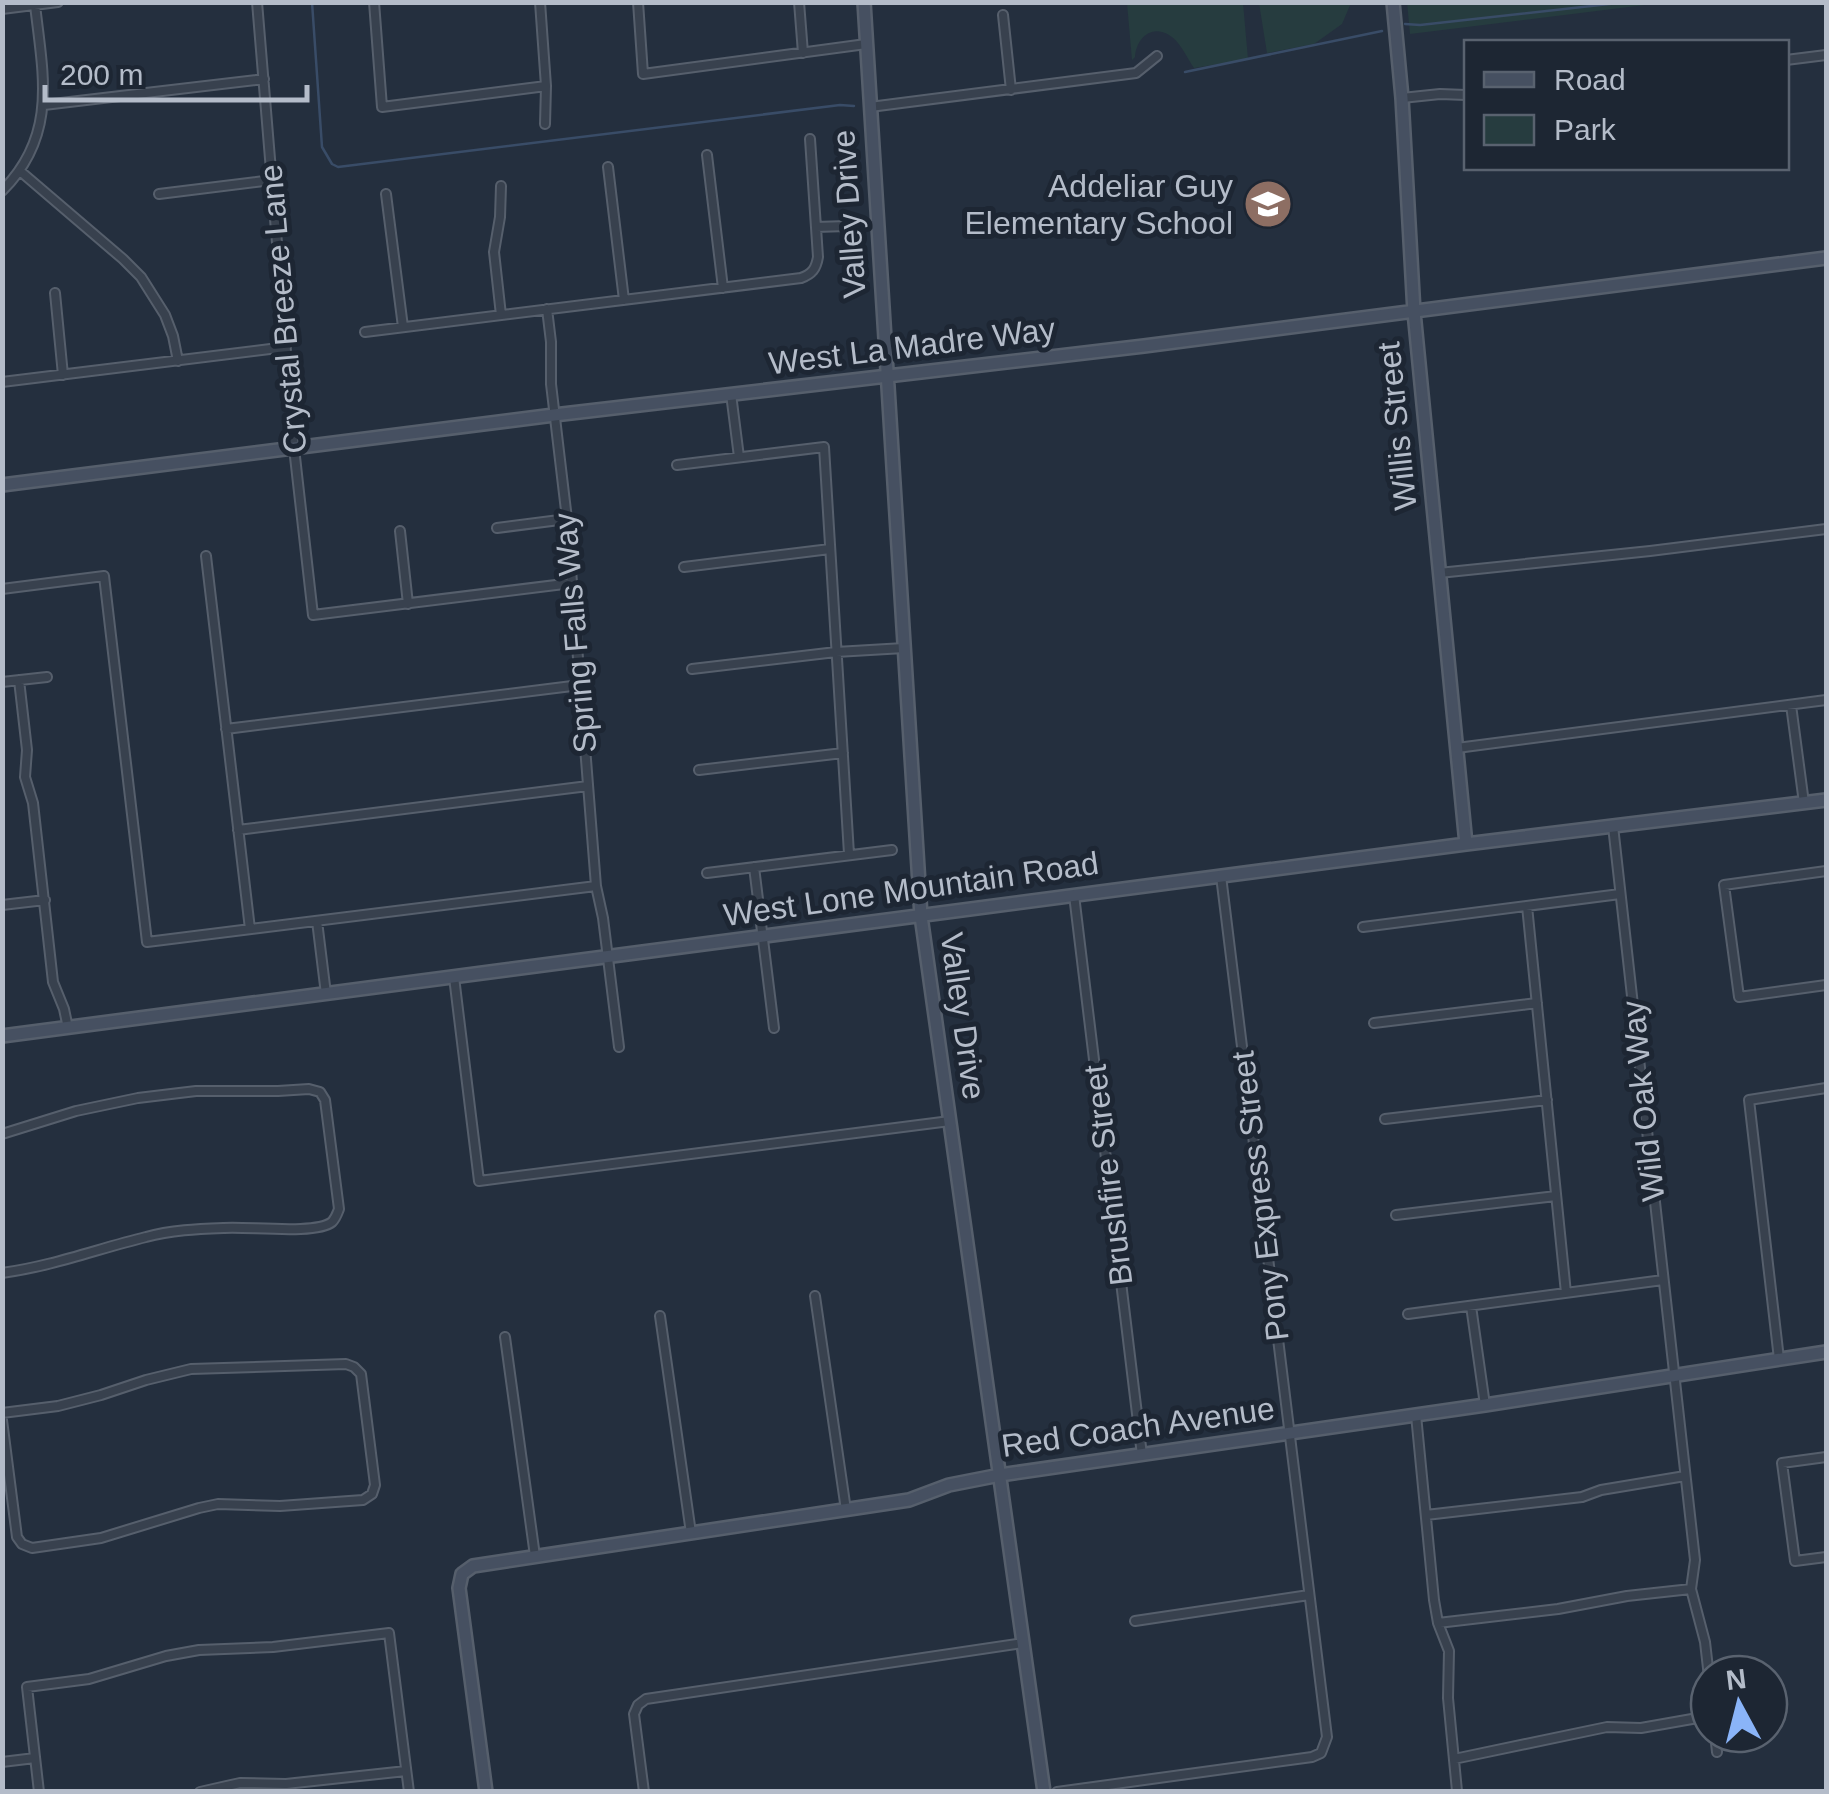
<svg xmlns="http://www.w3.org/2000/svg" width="1829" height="1794" viewBox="0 0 1829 1794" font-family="Helvetica,sans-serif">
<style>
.green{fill:#263c3f}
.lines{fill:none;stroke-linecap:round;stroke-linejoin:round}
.stream{stroke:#394c67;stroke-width:2.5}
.street-casing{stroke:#565f6c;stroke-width:12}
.secondary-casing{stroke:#565f6c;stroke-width:16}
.street{stroke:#38414e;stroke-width:8}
.secondary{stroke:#465061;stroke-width:11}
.labels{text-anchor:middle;stroke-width:10;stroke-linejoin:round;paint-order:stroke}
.poi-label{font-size:32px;fill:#b4bcc9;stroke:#1d2633;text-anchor:end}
.street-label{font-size:32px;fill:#b4bcc9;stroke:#1d2633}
</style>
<rect width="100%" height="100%" fill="#242f3e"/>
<!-- green -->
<path class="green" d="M1407,2H1661V3L1410,34Z
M1127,3H1243L1248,59L1194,68C1187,58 1180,41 1169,35C1151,24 1136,39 1135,57L1132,60Z
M1259,3V2L1351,3L1342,24L1314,44L1267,53Z"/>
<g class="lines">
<!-- stream -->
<path class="stream" d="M312,2L322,147L332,164L338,167L840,105L854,106
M1405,24L1420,25L1627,2
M1185,72L1382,31"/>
<!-- street casing -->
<g class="street-casing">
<path id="street" d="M257,2L294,448L313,615L572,583
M374,2L382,107L546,86
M540,2L546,86L545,124
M638,2L643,74L866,44
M799,2L803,53
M2,9L58,2
M1003,15L1011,90
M1786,60L1826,55
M1402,98L1440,94L1466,95
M44,105L264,79
M870,107L1136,73L1157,56
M707,155L723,288
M608,167L624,300
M20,171L123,259L141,277L165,315L173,336L178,361
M501,186L500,217L494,252L501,315
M2,191C58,135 43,75 35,5
M159,194L272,180
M386,194L403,327
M816,227L878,225
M55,293L63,375
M547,309L551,342V384L567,519L596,886L603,918L619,1047
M365,332L801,278C812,274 816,269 818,257L810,139
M2,382L286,347
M731,394L739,457
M677,465L824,447L849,854
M497,528L567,519
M400,531L408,604
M206,556L250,929
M684,567L830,549
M1439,573L1650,551L1826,529
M2,589L104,576L147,942L596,886
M692,669L836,652L904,648
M19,680L27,750L25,777L33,803L53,982L64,1009L68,1028
M2,682L47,677
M1791,705L1804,803
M226,729L580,685
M1457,748L1826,700
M699,770L843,753
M1613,826L1695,1560L1691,1589L1705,1642L1709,1677
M238,830L588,786
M754,867L774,1028
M1826,871L1724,885L1739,997L1826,985
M707,873L892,850
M1074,895L1142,1455
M2,905L45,900
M1527,906L1566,1293
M317,921L326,994
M1363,927L1620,894
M454,977L479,1181L950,1121
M1374,1023L1537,1003
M1385,1119L1547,1100
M2,1134L76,1111L138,1098L196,1091H278L309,1089L320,1092L325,1100L339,1209C337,1214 336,1218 332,1222C316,1235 246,1226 224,1228C198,1229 171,1230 146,1237C97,1249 53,1266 2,1273
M1396,1215L1556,1196
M815,1296L846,1510
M1471,1306L1485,1405
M1408,1314L1663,1280
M660,1316L691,1533
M505,1337L535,1556
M1779,1359L1749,1100L1826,1088
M2,1413L58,1406L101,1395L146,1380L191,1369L346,1364L354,1367L361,1374L375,1485L372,1494L363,1500L280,1506L218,1504L199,1508L101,1538L32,1548L22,1544L17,1537L2,1420
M1416,1415L1434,1600L1438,1623L1449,1651L1448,1698L1457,1791
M1826,1457L1782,1463L1795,1561L1826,1557
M1426,1515L1582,1497L1601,1490L1685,1476
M1135,1621L1309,1595
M1438,1623L1558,1609L1627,1596L1691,1589
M1715,1734L1717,1752
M1454,1759L1607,1727L1641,1728L1709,1716
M2,1762L35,1758
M39,1792L27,1687L89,1679L166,1656L199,1650L273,1647L389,1633L409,1792
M200,1792L240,1783L286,1784L406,1771
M644,1792L634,1714L638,1705L646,1699L1023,1643
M1057,1792L1312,1757L1321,1753L1327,1737L1221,876"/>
</g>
<!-- secondary casing -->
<g class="secondary-casing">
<path id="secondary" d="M864,2L921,916L1044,1792
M1393,2L1402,98L1414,312L1466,844
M2,485L554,415L1144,346L1826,258
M2,1036L1466,844L1826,800
M486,1792L459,1588L462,1574L473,1566L909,1500L949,1485L1000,1475L1485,1405L1826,1352"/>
</g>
<!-- street -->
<use href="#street" class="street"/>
<!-- secondary -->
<use href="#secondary" class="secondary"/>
</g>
<!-- icons -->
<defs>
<g id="school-disc" transform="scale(2.5)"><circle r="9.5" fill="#8d6e63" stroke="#1d2633"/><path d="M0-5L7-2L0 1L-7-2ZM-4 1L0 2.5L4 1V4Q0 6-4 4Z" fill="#fff"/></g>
</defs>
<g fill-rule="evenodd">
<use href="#school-disc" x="1268" y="204"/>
</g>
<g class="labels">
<!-- poi labels -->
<g class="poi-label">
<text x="1233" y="197">Addeliar Guy<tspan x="1233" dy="37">Elementary School</tspan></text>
</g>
<!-- street labels -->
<g class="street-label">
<text transform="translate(849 214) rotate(-94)" y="11">Valley Drive</text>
<text transform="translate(283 309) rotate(-95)" y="11">Crystal Breeze Lane</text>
<text transform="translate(912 346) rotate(-7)" y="11">West La Madre Way</text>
<text transform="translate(1397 426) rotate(-96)" y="11">Willis Street</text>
<text transform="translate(575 633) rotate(-95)" y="11">Spring Falls Way</text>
<text transform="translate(911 889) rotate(-8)" y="11">West Lone Mountain Road</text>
<text transform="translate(963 1016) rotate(82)" y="11">Valley Drive</text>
<text transform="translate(1643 1101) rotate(-96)" y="11">Wild Oak Way</text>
<text transform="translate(1108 1175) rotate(-97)" y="11">Brushfire Street</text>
<text transform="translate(1260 1196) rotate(-97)" y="11">Pony Express Street</text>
<text transform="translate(1138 1427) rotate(-8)" y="11">Red Coach Avenue</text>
</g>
</g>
<!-- border -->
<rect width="1829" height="1794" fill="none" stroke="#b4bcc9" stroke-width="10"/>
<!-- legend -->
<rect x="1464" y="40" width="325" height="130" fill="#1d2633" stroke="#59626f" stroke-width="2.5"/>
<rect x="1484" y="72" width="50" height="15" fill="#465061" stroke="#59626f" stroke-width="2.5"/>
<text x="1554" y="90" font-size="30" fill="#b4bcc9">Road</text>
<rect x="1484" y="115" width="50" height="30" fill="#263c3f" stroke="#59626f" stroke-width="2.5"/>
<text x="1554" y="140" font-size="30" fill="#b4bcc9">Park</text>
<!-- north arrow -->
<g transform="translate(1739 1704) rotate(353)"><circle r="48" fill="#1d2633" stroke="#59626f" stroke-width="2.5"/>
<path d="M0-8L18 38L0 25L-18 38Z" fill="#8ab4f8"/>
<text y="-15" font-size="28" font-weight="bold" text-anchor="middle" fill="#b4bcc9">N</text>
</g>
<!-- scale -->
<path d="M45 85v15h262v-15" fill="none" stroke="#b4bcc9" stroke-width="5"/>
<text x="60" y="85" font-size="30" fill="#b4bcc9" stroke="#1d2633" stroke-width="8" paint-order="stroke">200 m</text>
</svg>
